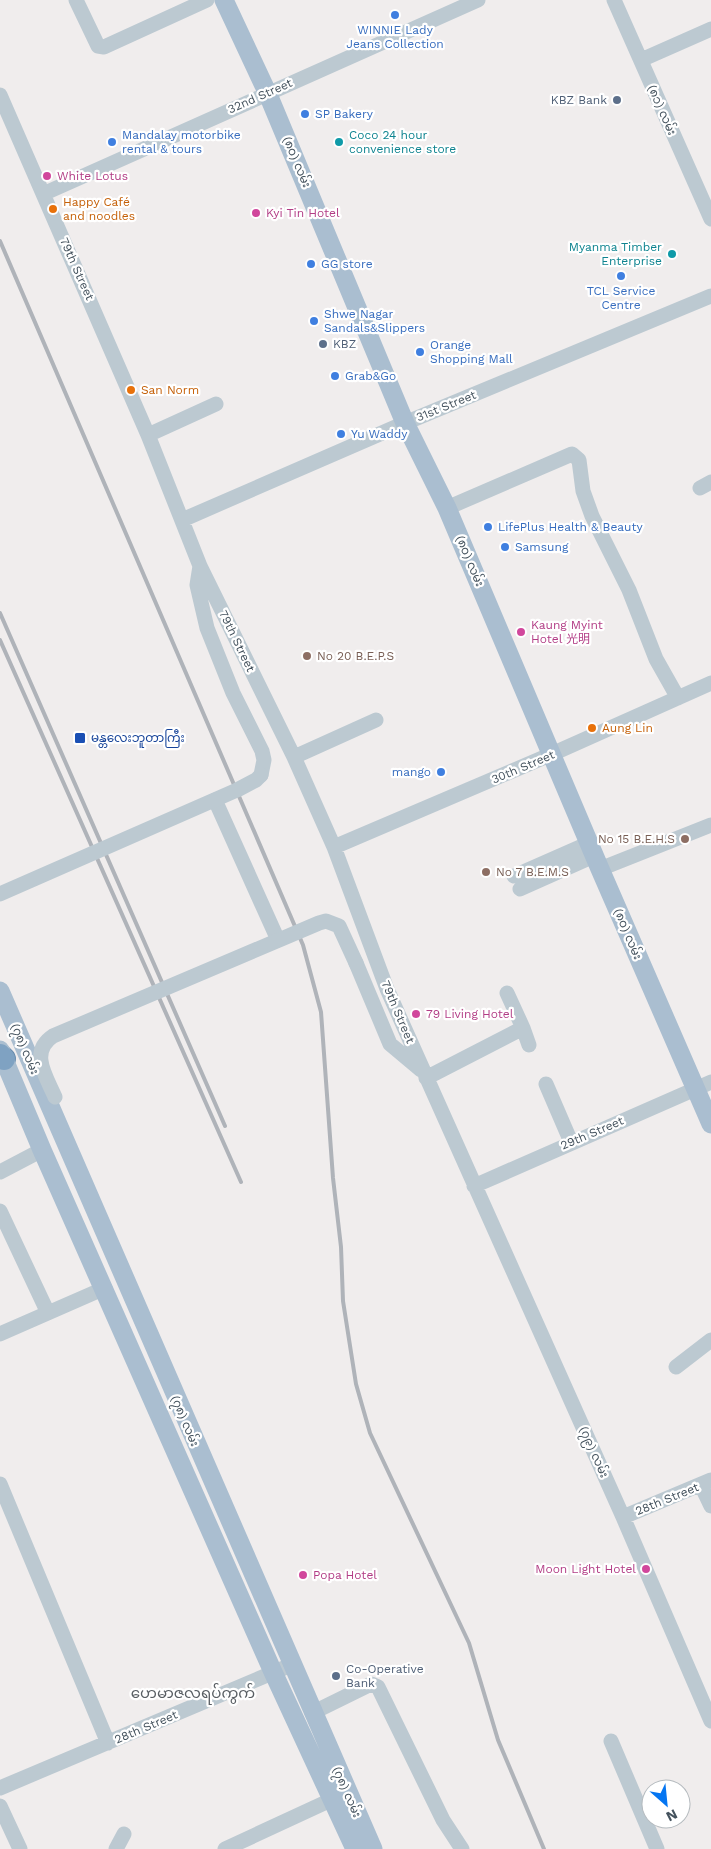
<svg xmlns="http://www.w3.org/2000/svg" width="711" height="1849" viewBox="0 0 711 1849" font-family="'Work Sans','Noto Sans SC','Noto Sans Myanmar',sans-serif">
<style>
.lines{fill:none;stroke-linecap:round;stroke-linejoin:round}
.highway-casing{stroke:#6a8dae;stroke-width:24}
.minor{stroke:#bcc9d1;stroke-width:15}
.major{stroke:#aabed0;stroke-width:19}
.highway{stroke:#7fa2c2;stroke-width:22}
.rail{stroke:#afb3b9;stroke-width:4}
.minor-bridge{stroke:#bcc9d1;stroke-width:15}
.shop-dot{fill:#3f7fe0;stroke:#fff;stroke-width:2}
.service-dot{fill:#5c6f8a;stroke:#fff;stroke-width:2}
.culture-dot{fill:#0f9aa8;stroke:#fff;stroke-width:2}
.hotel-dot{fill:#d1479c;stroke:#fff;stroke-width:2}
.food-dot{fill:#e8710a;stroke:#fff;stroke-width:2}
.education-dot{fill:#8d6e63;stroke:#fff;stroke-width:2}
.transit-dot{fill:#1a4fb4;stroke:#fff;stroke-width:2}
.labels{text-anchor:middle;stroke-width:4.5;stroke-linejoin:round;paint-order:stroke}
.shop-label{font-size:12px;fill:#366cbe;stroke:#fff;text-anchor:start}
.street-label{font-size:12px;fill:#44525d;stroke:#fff}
.service-label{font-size:12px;fill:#4e5e75;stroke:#fff;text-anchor:start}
.culture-label{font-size:12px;fill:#0d838f;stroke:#fff;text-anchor:start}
.hotel-label{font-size:12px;fill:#b23c85;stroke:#fff;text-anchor:start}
.food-label{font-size:12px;fill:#c56008;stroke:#fff;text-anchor:start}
.education-label{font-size:12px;fill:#785e54;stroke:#fff;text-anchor:start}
.transit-label{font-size:12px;fill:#164399;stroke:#fff;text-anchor:start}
.quarter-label{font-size:15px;fill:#595e63;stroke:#fff}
</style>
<rect width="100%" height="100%" fill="#f0eded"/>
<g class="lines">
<!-- highway casing -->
<g class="highway-casing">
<path id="highway" d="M0,1055L4,1059"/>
</g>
<!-- minor -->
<path class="minor" d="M76,0L98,46L104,47L207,0
M614,0L711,219
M641,60L711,29
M0,95L148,435L200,566L294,757L334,847L387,989L623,1517L711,1721
M43,194L478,0
M148,435L216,404
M700,488L711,482
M447,508L572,454L579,460L583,491L592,516L629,590L656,659L678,698
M182,520L405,423L711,296
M200,566L197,585L207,628L233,693L262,751L264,760L261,775
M294,757L376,720
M215,800L278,940
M334,847L552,754L711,683
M600,869L711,825
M514,876L589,843
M520,889L594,856
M356,963L390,1044L421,1070
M523,1028L529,1045
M426,1078L523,1028L507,993
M546,1084L571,1142
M0,1172L42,1150
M474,1186L711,1082
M0,1211L48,1313
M0,1334L105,1288
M676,1367L711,1340
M0,1484L108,1743
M701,1485L711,1506
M623,1517L711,1480
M312,1713L371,1684L378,1687L443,1820L462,1849
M611,1741L657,1849
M0,1788L291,1665
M0,1806L20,1849
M116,1849L124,1834
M225,1849L333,1799"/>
<!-- major -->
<path class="major" d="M224,0L267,92L405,423L447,508L600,869L711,1124
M0,991L373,1849
M0,1050L42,1150L273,1672L355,1849"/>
<!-- highway -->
<use href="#highway" class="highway"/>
<!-- rail -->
<path class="rail" d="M0,241L303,945L321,1012L333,1178L341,1247L343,1301L356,1384L370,1433L469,1643L498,1740L544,1849
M0,613L225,1126
M0,640L241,1182"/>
<!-- minor-bridge -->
<path class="minor-bridge" d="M0,894L237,790L256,780L261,775
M55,1097C46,1076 29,1052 53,1036L319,923L326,921L339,926L356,963"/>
</g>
<!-- markers -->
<g class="shop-dot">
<circle cx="395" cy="15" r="5"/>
<circle cx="305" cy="114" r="5"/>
<circle cx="112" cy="142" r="5"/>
<circle cx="311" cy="264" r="5"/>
<circle cx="621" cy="276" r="5"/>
<circle cx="314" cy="321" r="5"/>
<circle cx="420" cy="352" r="5"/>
<circle cx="335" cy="376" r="5"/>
<circle cx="341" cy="434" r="5"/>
<circle cx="488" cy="527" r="5"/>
<circle cx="505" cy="547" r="5"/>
<circle cx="441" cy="772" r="5"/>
</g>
<g class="service-dot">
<circle cx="617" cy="100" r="5"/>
<circle cx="323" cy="344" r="5"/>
<circle cx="336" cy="1676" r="5"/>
</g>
<g class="culture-dot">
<circle cx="339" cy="142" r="5"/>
<circle cx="672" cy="254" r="5"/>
</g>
<g class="hotel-dot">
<circle cx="47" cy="176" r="5"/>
<circle cx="256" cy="213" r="5"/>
<circle cx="521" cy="632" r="5"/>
<circle cx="416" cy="1014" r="5"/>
<circle cx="646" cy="1569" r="5"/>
<circle cx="303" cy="1575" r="5"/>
</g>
<g class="food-dot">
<circle cx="53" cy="209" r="5"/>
<circle cx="131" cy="390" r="5"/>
<circle cx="592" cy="728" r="5"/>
</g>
<g class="education-dot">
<circle cx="307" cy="656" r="5"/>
<circle cx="685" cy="839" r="5"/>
<circle cx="486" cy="872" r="5"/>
</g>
<rect class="transit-dot" x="74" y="732" width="12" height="12" rx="2.5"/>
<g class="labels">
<!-- shop labels -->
<g class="shop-label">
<text x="395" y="34" text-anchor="middle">WINNIE Lady<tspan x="395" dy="14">Jeans Collection</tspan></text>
<text x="315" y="118">SP Bakery</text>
<text x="122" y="139">Mandalay motorbike<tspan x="122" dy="14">rental &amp; tours</tspan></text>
<text x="321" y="268">GG store</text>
<text x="621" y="295" text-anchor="middle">TCL Service<tspan x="621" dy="14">Centre</tspan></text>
<text x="324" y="318">Shwe Nagar<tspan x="324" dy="14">Sandals&amp;Slippers</tspan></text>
<text x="430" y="349">Orange<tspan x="430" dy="14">Shopping Mall</tspan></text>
<text x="345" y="380">Grab&amp;Go</text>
<text x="351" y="438">Yu Waddy</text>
<text x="498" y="531">LifePlus Health &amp; Beauty</text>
<text x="515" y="551">Samsung</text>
<text x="431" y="776" text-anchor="end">mango</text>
</g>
<!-- street labels -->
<g class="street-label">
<text transform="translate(260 96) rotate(-24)" y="4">32nd Street</text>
<text transform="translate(662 110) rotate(66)" y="4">(၈၁) လမ်း</text>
<text transform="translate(297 162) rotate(67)" y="4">(၈၀) လမ်း</text>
<text transform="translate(77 269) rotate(66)" y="4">79th Street</text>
<text transform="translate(446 406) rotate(-22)" y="4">31st Street</text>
<text transform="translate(470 561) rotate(67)" y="4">(၈၀) လမ်း</text>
<text transform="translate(237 641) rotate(64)" y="4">79th Street</text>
<text transform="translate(523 767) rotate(-23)" y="4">30th Street</text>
<text transform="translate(628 934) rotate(67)" y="4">(၈၀) လမ်း</text>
<text transform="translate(398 1012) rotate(67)" y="4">79th Street</text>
<text transform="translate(25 1049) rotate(67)" y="4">(၇၈) လမ်း</text>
<text transform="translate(592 1133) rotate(-23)" y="4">29th Street</text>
<text transform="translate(185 1421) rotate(67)" y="4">(၇၈) လမ်း</text>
<text transform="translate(594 1452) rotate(66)" y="4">(၇၉) လမ်း</text>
<text transform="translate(667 1499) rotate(-22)" y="4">28th Street</text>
<text transform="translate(146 1727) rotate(-23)" y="4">28th Street</text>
<text transform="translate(347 1792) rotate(66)" y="4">(၇၈) လမ်း</text>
</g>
<!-- service labels -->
<g class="service-label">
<text x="607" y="104" text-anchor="end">KBZ Bank</text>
<text x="333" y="348">KBZ</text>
<text x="346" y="1673">Co-Operative<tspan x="346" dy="14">Bank</tspan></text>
</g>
<!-- culture labels -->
<g class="culture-label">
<text x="349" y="139">Coco 24 hour<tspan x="349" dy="14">convenience store</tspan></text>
<text x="662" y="251" text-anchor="end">Myanma Timber<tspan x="662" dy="14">Enterprise</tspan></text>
</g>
<!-- hotel labels -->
<g class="hotel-label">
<text x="57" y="180">White Lotus</text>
<text x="266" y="217">Kyi Tin Hotel</text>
<text x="531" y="629">Kaung Myint<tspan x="531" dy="14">Hotel 光明</tspan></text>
<text x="426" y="1018">79 Living Hotel</text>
<text x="636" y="1573" text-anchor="end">Moon Light Hotel</text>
<text x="313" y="1579">Popa Hotel</text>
</g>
<!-- food labels -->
<g class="food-label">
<text x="63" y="206">Happy Café<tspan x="63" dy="14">and noodles</tspan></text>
<text x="141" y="394">San Norm</text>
<text x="602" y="732">Aung Lin</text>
</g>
<!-- education labels -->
<g class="education-label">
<text x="317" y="660">No 20 B.E.P.S</text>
<text x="675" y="843" text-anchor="end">No 15 B.E.H.S</text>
<text x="496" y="876">No 7 B.E.M.S</text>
</g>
<!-- transit labels -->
<g class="transit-label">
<text x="91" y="742">မန္တလေးဘူတာကြီး</text>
</g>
<!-- quarter labels -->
<g class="quarter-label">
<text x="193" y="1698">ဟေမာဇလရပ်ကွက်</text>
</g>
</g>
<!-- north arrow -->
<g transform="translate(666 1804) rotate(153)"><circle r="24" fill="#ffffff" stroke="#b4babe"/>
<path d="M0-4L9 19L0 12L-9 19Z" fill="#0576f2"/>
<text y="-8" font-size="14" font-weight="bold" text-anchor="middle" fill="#44525d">N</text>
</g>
</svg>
